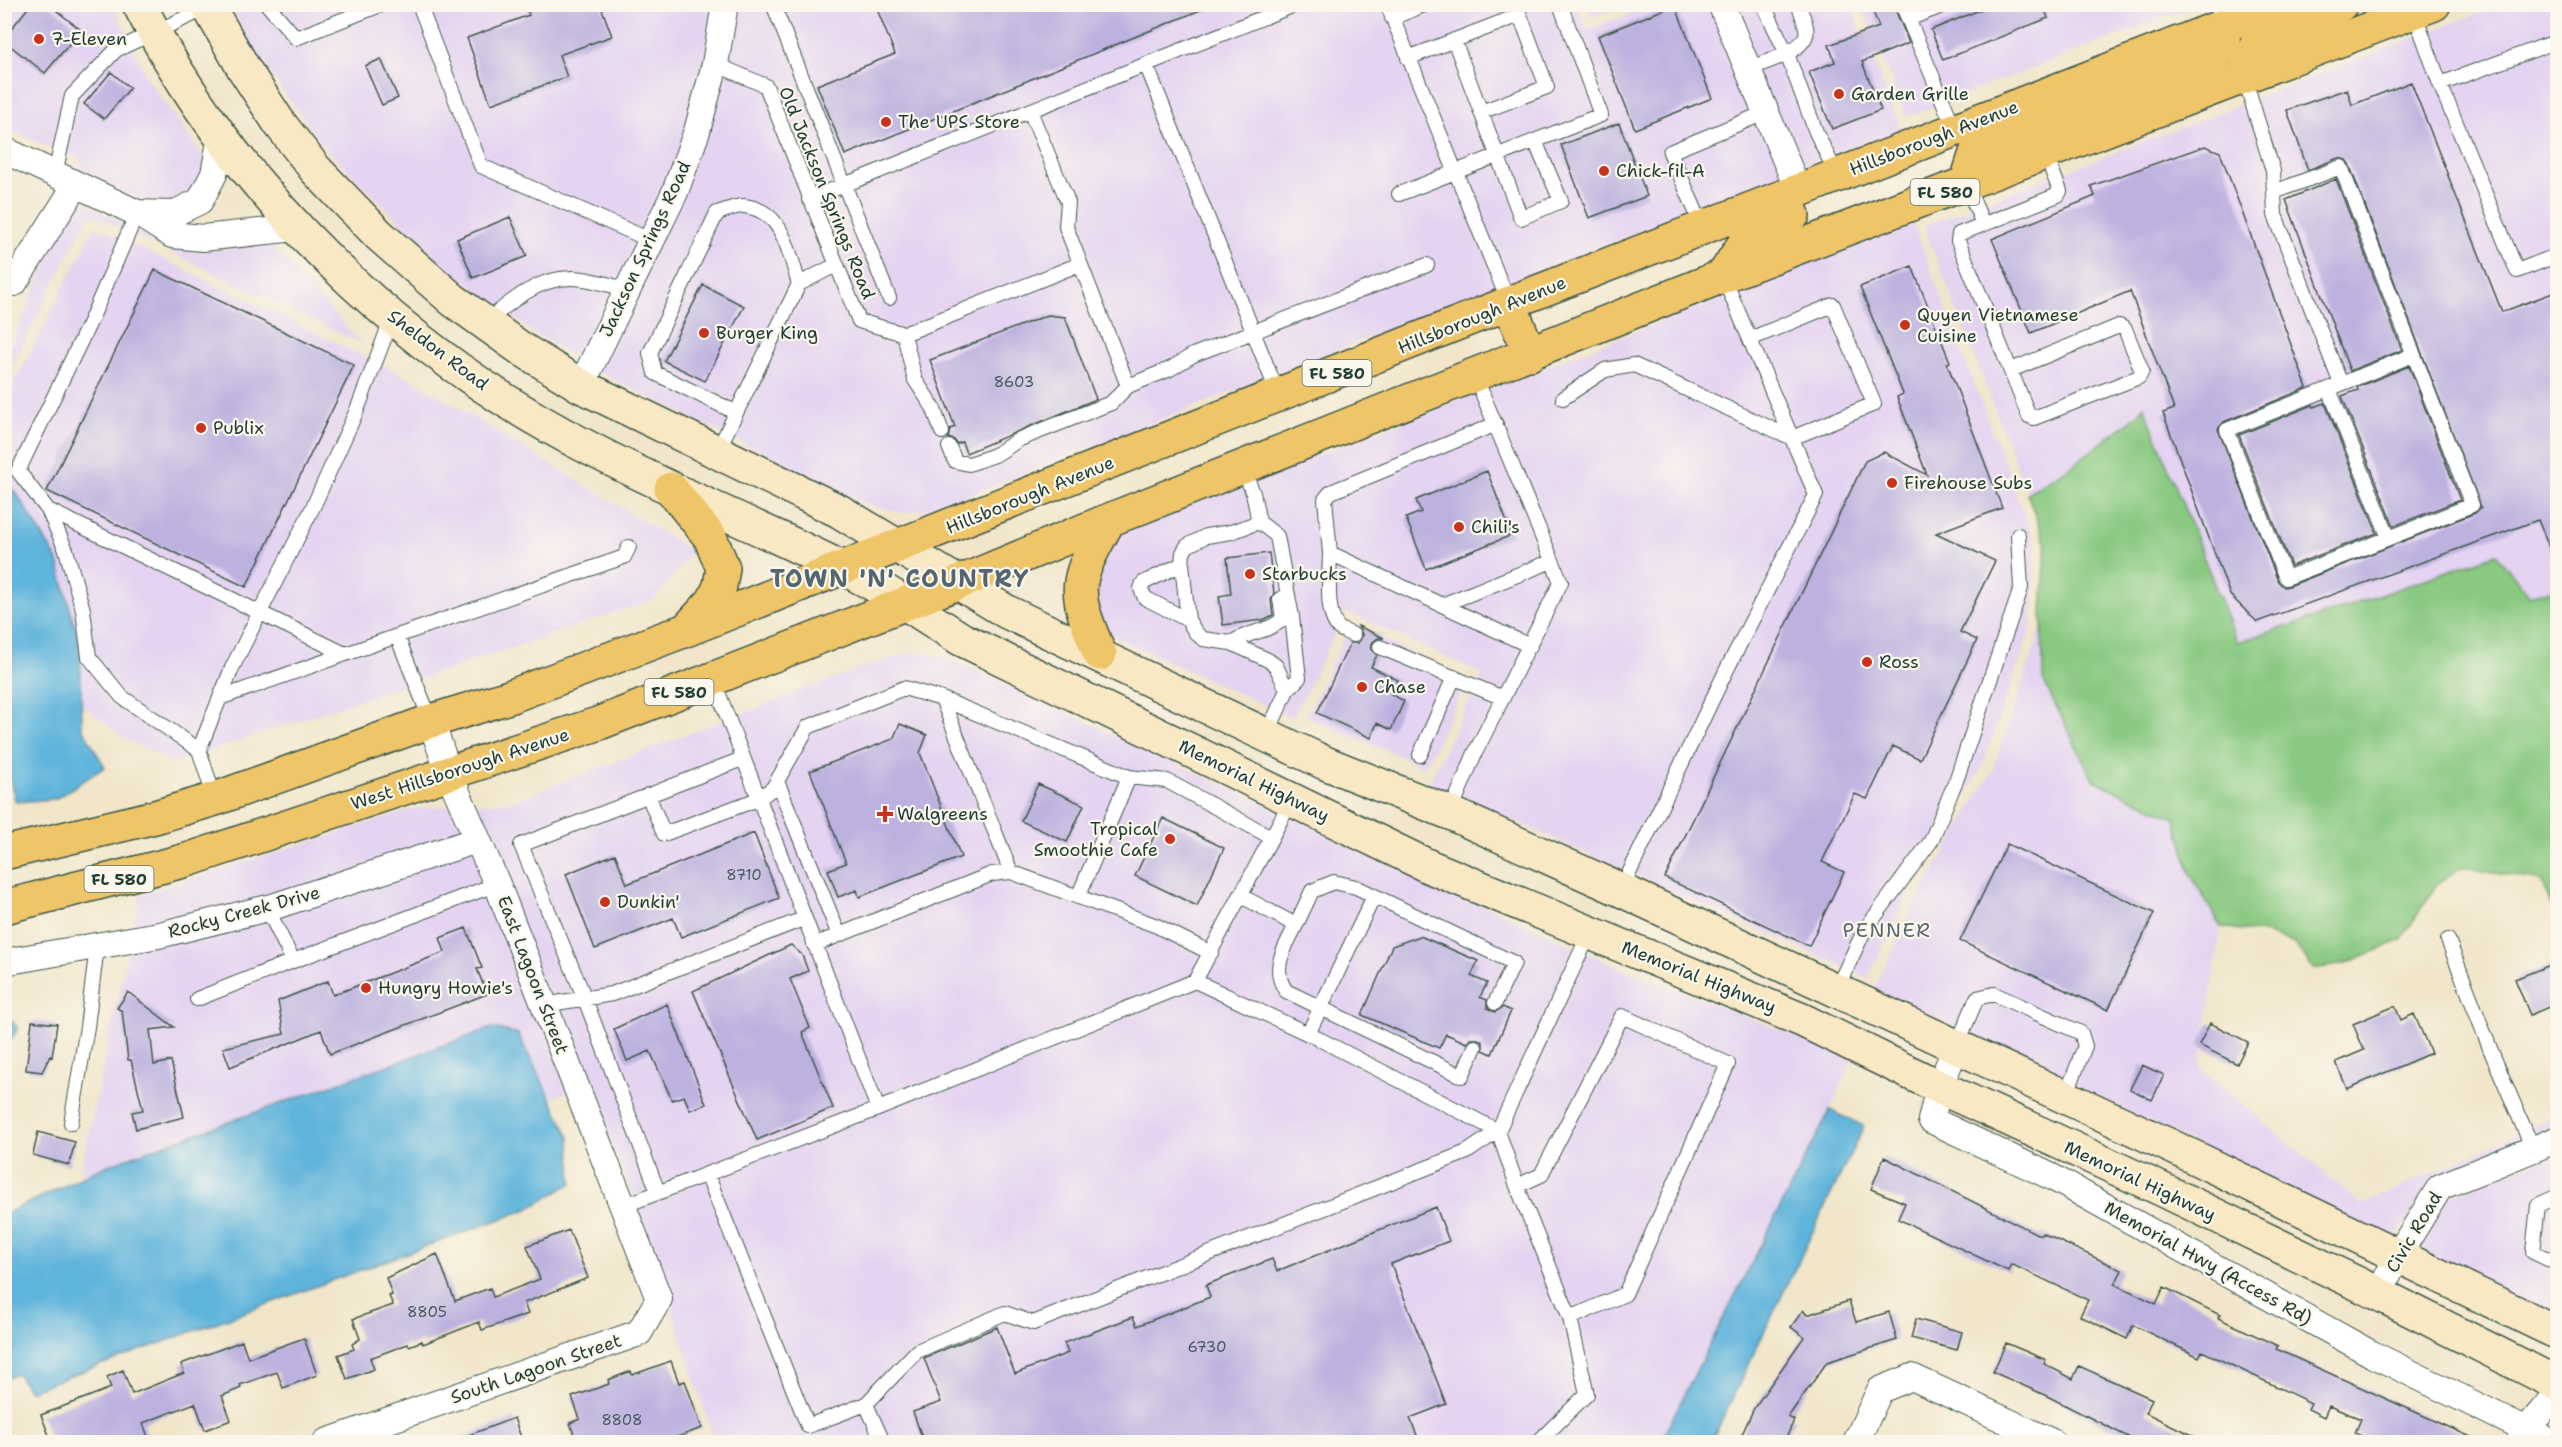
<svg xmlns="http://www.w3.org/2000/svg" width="2562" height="1447" viewBox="0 0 2562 1447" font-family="'Shantell Sans',sans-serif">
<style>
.built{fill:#e4d3f1}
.green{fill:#89c981;stroke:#54835a;stroke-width:1.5}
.water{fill:#5fb4db;stroke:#3f7888;stroke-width:1.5}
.building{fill:#bdb2df}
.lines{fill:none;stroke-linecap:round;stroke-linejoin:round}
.lane-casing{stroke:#3e564a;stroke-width:16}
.street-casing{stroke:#3e564a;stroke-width:28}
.secondary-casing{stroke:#3e564a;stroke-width:36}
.primary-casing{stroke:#3e564a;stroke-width:36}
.lane{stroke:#fff;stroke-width:14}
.street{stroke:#fff;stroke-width:26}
.secondary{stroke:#f8e8c3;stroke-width:33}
.primary{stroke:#eec569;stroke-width:33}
.poi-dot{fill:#c8321e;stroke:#fbf7ec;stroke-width:2}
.labels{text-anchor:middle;stroke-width:4.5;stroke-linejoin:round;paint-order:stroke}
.number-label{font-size:15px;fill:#465a5f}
.shield{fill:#fbf7ec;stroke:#61756b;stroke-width:1.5}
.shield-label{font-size:16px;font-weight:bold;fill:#1f3d34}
.poi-label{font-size:18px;fill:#1f3d34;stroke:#fbf7ec;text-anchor:start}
.street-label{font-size:18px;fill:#1f3d34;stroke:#fbf7ec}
.neighbourhood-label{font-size:20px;letter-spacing:1.5px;fill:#566670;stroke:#fbf7ec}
.district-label{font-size:24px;font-weight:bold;letter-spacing:1.5px;fill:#566670;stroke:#fbf7ec}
</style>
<rect width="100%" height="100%" fill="#fbf7ec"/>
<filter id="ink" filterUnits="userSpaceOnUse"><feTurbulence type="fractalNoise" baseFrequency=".0167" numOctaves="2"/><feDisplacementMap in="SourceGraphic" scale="12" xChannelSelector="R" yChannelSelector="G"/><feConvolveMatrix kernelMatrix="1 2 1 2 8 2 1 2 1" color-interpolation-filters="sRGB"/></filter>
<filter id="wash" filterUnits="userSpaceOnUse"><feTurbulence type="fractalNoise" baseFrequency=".008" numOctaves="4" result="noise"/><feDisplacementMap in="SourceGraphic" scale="24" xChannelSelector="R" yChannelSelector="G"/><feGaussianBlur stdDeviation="1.35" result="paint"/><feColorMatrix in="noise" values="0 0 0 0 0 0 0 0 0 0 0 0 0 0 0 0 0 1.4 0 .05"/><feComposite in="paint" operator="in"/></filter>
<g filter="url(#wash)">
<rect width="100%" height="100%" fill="#f1e6ca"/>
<!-- built -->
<path class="built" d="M6,4L113,5L146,76L206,161L205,167L192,191L170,201H139L79,172L81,159L5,129Z
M1576,4L1587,30L1654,5H1851L1901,129L936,508L903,513L869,505L608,377L532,332L440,262L320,142L249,44L230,5Z
M1587,5H1625L1592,17Z
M1861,5H2196L1906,117Z
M2500,5H2557V588L2530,596L2321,616L2237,642L2145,407L2139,414L2070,467L2027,493L1924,226Z
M80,200L172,247L205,251L270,244L362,344L93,215L86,220L5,380V360L55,240Z
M1913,223L2036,546L2032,625L1982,767L1907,896L1868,978L1429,783L1482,674L1346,611L1293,718L1110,635L1092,612V569L1111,540L1124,531Z
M95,226L411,379L692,551L655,599L174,763L124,738L80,702L5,489L4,403Z
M2042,613L2093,780L2175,818L2191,875L2221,927L2200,1068L2362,1205L2557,1115V1126L2435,1175L2394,1240L1870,988L1875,986L1916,902L1992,772L2041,629Z
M1351,624L1468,679L1425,767L1306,716Z
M913,652L946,657L1618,967L1853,1058L1830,1110L1660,1442H715L644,1223L587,1083L551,1099L518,1034L492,1028L108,1165L79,1179L140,895L417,808L510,802L864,667Z
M2557,1153V1319L2415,1250L2447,1197Z"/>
<!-- green -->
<path class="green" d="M2144,406L2237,642L2321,616L2496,554L2530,596L2557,588V919L2542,881L2461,867L2436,885L2401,940L2344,964L2313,969L2295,944L2265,933L2221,927L2191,875L2175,818L2093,780L2043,680L2042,613L2046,545L2027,493L2070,467L2139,414Z"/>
<!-- water -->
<path class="water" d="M4,482L17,494L58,561L80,648L82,727L105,767L55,799L16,802L5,765Z
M4,1011L18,1029L5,1048H4Z
M492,1028L518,1034L570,1137L572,1183L528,1209L29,1391L18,1374L5,1379V1214L108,1165Z
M1830,1110L1864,1126L1711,1442H1660Z"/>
<g id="blocks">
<!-- building -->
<path class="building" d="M31,4H48L81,30L45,73L4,41V38Z
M525,4H600L612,36L559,55L567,77L491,104L467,38L529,15Z
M875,4H1213V5L845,155L817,85L895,54Z
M1870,4H1893L1909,43L1862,62L1881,110L1832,129L1809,72L1835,62L1829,45L1879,27Z
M1994,4H2043L2048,18L1943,60L1931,30Z
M1675,5L1712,98L1635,129L1598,36Z
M381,59L398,98L382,105L365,66Z
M111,72L130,88L104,119L84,104Z
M2411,82L2502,312L2558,291V568L2538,520L2257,622L2230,595L2163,413L2174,409L2130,291L2031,333L1992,239L2095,196L2091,186L2205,146L2220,152L2307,388L2224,422L2218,429L2278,581L2284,587L2289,586L2475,513L2481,507L2349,164L2346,160L2338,158L2308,170L2287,110L2347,89L2352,105Z
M1619,123L1647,196L1589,218L1561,145Z
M2336,179L2402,350L2350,371L2286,200Z
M510,217L527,256L473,278L457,239Z
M1912,266L1950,362L1947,363L2002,508L1936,533L1995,561L1960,632L1977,640L1920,759L1893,746L1867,799L1855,794L1830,845L1822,862L1844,872L1809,946L1665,878L1865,461L1884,452L1927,475L1897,397L1903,394L1860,287Z
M155,270L354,365L246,587L47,491Z
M703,285L744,306L705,381L664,361Z
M1048,315L1065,317L1096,399L966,453L962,442L957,444L954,440L948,438L950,429L955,427L930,360Z
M2409,366L2460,500L2394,526L2342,396L2358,390L2357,387Z
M2325,403L2377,533L2291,566L2239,435L2313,405L2314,407Z
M1487,471L1512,535L1426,569L1406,518L1421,512L1416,500Z
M1269,553L1274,593L1271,600L1273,615L1263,620L1223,625L1219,596L1231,594L1227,558Z
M1358,626L1384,638H1378L1372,643L1371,649L1377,655L1371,667L1398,680L1391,694L1404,701L1391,730L1377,723L1371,738L1317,713L1350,643H1358L1361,638L1362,634Z
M900,724L927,735L920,753L961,857L859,897L857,890L838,897L828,870L846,863L810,771L893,739Z
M1038,784L1084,805L1067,842L1021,821Z
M1163,818L1224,848L1197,906L1135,876Z
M754,833L779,898L681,937L673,918L595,949L566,874L615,854L627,884Z
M2007,844L2154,913L2108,1010L1960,941Z
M466,928L482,968L477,969L487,994L330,1054L321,1030L230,1067L223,1048L284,1034L278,1001L328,981L333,995L445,952L440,938Z
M1420,936L1478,961L1471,976L1487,983L1480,997L1487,1000V1008L1495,1012L1503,1007L1511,1011L1492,1054L1483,1050V1042L1478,1039H1470L1467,1043L1446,1034L1439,1048L1362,1015L1392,946Z
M791,945L802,955L808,971L790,979L810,1028L802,1032L833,1108L757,1140L693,991Z
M2558,962V1003L2530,1015L2515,979Z
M128,992L174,1027L150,1030L154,1065L171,1061L184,1117L136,1129L132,1112L143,1110L131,1060H128L122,1011L117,1008Z
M667,1004L706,1104L690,1110L684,1096L672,1100L650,1051L627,1061L614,1029Z
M2395,1006L2401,1020L2414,1014L2431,1053L2347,1089L2336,1062L2364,1050L2353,1024Z
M32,1021L57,1024L52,1057L50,1056L42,1072L26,1070Z
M2210,1023L2248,1042L2237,1064L2199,1045Z
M2142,1065L2164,1075L2152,1100L2130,1089Z
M38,1132L75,1142L69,1165L33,1155Z
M1884,1157L2041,1236L2042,1233L2122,1270L2115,1284L2156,1304L2164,1287L2220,1315L2218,1318L2278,1346L2276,1349L2484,1443H2376L2355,1433L2361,1419L2329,1406L2324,1417L2308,1409L2311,1403L2202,1351L2199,1357L2133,1325L2127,1339L2080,1316L2088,1300L2011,1264L2008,1271L1898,1219L1905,1203L1871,1189Z
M1436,1207L1449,1241L1391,1264L1446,1404L1410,1418L1420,1443H924L913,1412L941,1402L924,1358L997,1327L1015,1374L1068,1353L1064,1343L1133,1317L1137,1326L1210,1297L1206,1285L1272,1259L1277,1271Z
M569,1230L588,1278L524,1303L528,1314L482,1330L479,1322L423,1344L422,1341L409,1346L408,1344L370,1358L374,1369L347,1379L338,1355L354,1349L352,1344L360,1339L353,1319L393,1305L389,1296L392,1295L386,1278L437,1254L455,1301L490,1288L493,1297L540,1279L527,1246Z
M1849,1301L1856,1322L1889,1312L1897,1340L1827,1362L1788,1417L1794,1420L1784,1443H1738L1754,1408L1804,1337L1791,1327L1803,1310L1807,1315Z
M1916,1319L1962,1332L1957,1350L1911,1338Z
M304,1338L317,1375L283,1388L277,1372L240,1385L241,1388L222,1396L231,1420L205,1430L195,1403L143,1423L150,1443H52L41,1415L111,1388L107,1377L123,1370L132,1394L184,1373L181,1364L242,1341L248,1358Z
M2006,1343L2046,1360L2044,1364L2073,1379L2079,1366L2152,1399L2146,1413L2208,1443H2140L2049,1397L1993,1372Z
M671,1361L679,1383L685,1381L702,1428L664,1442L662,1438L650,1443H577L570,1423L580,1419L572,1397L609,1384L608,1380L631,1371L632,1375Z
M514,1418L523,1443H453V1441Z"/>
</g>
</g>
<g filter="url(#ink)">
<use href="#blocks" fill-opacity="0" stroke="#3e564a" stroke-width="1.5"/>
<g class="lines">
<!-- lane casing -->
<g class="lane-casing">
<path id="lane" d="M267,4L296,38L383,4
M419,4L481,166L650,240
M773,4L889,298
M1387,4L1509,303
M1763,4L1787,54C1813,37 1809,32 1798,4
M1902,4L1955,130
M2217,4L2225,25
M2414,12L2440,84L2517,271L2558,255
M1392,18L1426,4
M1908,19L1947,4
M1408,58L1520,15L1547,87L1481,112L1454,40
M715,64L766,86L859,321L904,334
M1146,64L1278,394
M1749,69L1787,54L1816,132L1837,175
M2244,76L2273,171L2275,215L2341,384
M2440,84L2558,41
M1030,111L1068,202L1066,227L1128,386L1170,369L1193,355L1427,265
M1481,112L1521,218L1561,201L1535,141
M55,174L72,96L116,50L211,6
M1966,184L1983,224
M2274,192L2341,167L2472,505L2389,538
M1399,194L1601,115L1560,4
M809,199L1297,4
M137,213L90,322L18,471L48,510L66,550L83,610L89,657L122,697L199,750
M1703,228L1670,152L1767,112
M485,323C509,303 537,278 571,278C587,277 611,286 627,289
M904,334L1080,264
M904,334L915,380L933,407L942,432
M2011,370L2119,326L2125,329L2142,371L2139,377L2034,418L2029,416L1958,241L1959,234L2058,195L2060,191L2045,153
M2329,389L2389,538L2286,578L2227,430L2413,355
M1563,398L1605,370L1634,365L1792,438L1874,404L1833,305L1750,339
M735,412L655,373L650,353L717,213C725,211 737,205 744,206C784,210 789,254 799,284
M1496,424L1331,492L1325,499L1330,553L1530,646
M949,447L955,461L969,464L995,455L1020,439L1111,403L1128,386
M717,452L799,284L836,265
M1243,469L1253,493L1259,522L1231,532L1206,536L1187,546L1183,553L1182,564L1188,620L1196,633L1203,639L1231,643L1268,660L1276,666L1287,690
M48,510L345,654
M1259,522L1277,536L1292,617L1299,678L1287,690L1267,734
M1330,553C1330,572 1324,616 1340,629C1344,631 1349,633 1353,635
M1182,564L1143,583L1141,589L1145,598L1188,620
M1442,605L1552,561
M397,636L624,557L629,547
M1231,643C1248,631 1267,633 1283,619L1280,599
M1380,647L1503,698
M713,679L878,1109
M220,698L397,636L431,721
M942,699L1011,872
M1420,755L1454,677
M777,781L839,935
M648,795L664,834L758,799L773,788L808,727L904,688L942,699L1129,777L1167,781L1271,837
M215,799L199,750L232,668L313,507L357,410L392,318
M1450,813L1475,753L1561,582L1475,376
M1621,890L1725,673L1816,495L1723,276
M1241,896L1296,925L1312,891L1334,882L1356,887L1514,963L1495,1003
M1078,897L1129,777
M267,908L293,961L497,884
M1296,925C1285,948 1270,968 1286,991L1462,1076L1475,1047
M2448,940L2491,1051L2533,1149
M814,945L992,874L1011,872L1157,926L1211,953
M1195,981L1317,1038L1498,1131L1590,932
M1836,990L1864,931L1931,841L1957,778L2021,588L2018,535
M197,999L293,961
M544,1005L612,994L803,919
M1308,1034L1374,896
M1956,1047L1977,998L1994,994L2081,1033L2085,1046L2065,1098
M71,1123L87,1027L97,946
M707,1174L808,1426L866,1404L883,1442
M1517,1186L1541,1175L1622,1016L1728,1064L1625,1294L1570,1318
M658,1192L585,999L521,845L742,759
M2558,1196L2538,1205L2533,1252L2558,1264
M623,1206L878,1109L1195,981L1292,799
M866,1404L917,1351L1005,1313L1033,1323L1467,1152L1498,1131L1517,1186L1570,1318L1587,1394L1538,1442"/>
</g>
<!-- street casing -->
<g class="street-casing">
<path id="street" d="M1721,4L1798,190
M4,150L137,213L172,235L203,238L296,228
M137,213L173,214L200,201L214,174L221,136
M4,283H14L76,185
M581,386L675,192L697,131L715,64L725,4
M4,962L159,935L272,907L477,840
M1956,1048L1939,1087L1931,1120L2052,1177L2370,1353L2551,1442
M2379,1294L2398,1255L2440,1187L2558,1139
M326,1442L639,1333L659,1299L497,884L449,774L431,721
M1856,1442L1880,1390L1912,1377L2052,1442
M2520,1442L2526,1430L2558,1392"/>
</g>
<!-- secondary casing -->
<g class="secondary-casing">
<path id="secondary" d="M139,4C234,191 401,352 587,447C670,491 758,526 842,568C884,588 922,614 961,639L1428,866L1802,1020L1939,1087L2161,1189L2379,1294L2558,1384
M207,4L244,69L280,124L316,170L379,235L453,300L520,348L581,386L839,511L1007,612L1325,763L1450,813L1621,890L2179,1150L2558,1333"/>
</g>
<!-- primary casing -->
<g class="primary-casing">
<path id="primary" d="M2244,76L2258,40L2341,4
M1966,184L1976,153L2210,61L2222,49L2225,25
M1723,276L1752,232L1793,215
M1509,303L1530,354
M671,489L710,537L723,568L720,586L713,601L689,627
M1100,654C1071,587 1074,583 1109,520
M4,853L155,817L215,799L431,721L509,697L686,630L1509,303L2279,4
M4,907L187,860L597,724L958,583L1109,520L1723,276L2434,4"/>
</g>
<!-- lane -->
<use href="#lane" class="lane"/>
<!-- street -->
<use href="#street" class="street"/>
<!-- secondary -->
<use href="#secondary" class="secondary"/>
<!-- primary -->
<use href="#primary" class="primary"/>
</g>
</g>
<!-- markers -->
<g class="poi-dot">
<circle cx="39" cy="39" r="6"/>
<circle cx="1839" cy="94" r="6"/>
<circle cx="886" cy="122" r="6"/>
<circle cx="1604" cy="171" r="6"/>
<circle cx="1905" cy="325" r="6"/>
<circle cx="704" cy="333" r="6"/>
<circle cx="201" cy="428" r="6"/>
<circle cx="1892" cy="483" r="6"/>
<circle cx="1459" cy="527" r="6"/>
<circle cx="1250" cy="574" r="6"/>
<circle cx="1867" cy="662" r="6"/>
<circle cx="1362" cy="687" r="6"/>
<path d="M882 805h6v6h6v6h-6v6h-6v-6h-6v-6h6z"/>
<circle cx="1170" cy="839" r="6"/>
<circle cx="605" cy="902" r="6"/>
<circle cx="366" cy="988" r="6"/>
</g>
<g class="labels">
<!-- number labels -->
<g class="number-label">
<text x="1014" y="387">8603</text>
<text x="744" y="880">8710</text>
<text x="427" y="1317">8805</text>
<text x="1207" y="1352">6730</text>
<text x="622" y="1425">8808</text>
</g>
<!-- shield labels -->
<g class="shield">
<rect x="1910.5" y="179" width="69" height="26" rx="4.5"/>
<rect x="1302.5" y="360" width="69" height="26" rx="4.5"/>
<rect x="644.5" y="679" width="69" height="26" rx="4.5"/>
<rect x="84.5" y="866" width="69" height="26" rx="4.5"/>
</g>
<g class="shield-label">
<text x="1945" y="198">FL 580</text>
<text x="1337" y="379">FL 580</text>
<text x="679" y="698">FL 580</text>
<text x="119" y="885">FL 580</text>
</g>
<!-- poi labels -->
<g class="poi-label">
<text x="51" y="45">7-Eleven</text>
<text x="1851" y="100">Garden Grille</text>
<text x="898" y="128">The UPS Store</text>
<text x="1616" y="177">Chick-fil-A</text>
<text x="1917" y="321">Quyen Vietnamese<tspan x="1917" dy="21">Cuisine</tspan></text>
<text x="716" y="339">Burger King</text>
<text x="213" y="434">Publix</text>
<text x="1904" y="489">Firehouse Subs</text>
<text x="1471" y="533">Chili's</text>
<text x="1262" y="580">Starbucks</text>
<text x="1879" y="668">Ross</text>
<text x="1374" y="693">Chase</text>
<text x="897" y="820">Walgreens</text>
<text x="1158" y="835" text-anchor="end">Tropical<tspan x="1158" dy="21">Smoothie Cafe</tspan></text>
<text x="617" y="908">Dunkin'</text>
<text x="378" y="994">Hungry Howie's</text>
</g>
<!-- street labels -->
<g class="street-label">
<text transform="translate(1934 138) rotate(-21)" y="6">Hillsborough Avenue</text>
<text transform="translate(827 193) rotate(68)" y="6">Old Jackson Springs Road</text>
<text transform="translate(645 249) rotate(-65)" y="6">Jackson Springs Road</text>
<text transform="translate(1482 315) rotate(-22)" y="6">Hillsborough Avenue</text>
<text transform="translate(438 350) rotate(37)" y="6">Sheldon Road</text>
<text transform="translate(1030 495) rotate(-22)" y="6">Hillsborough Avenue</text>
<text transform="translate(460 769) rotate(-18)" y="6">West Hillsborough Avenue</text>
<text transform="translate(1254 781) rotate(26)" y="6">Memorial Highway</text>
<text transform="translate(244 912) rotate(-15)" y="6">Rocky Creek Drive</text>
<text transform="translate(533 975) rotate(69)" y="6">East Lagoon Street</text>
<text transform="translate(1699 977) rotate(22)" y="6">Memorial Highway</text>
<text transform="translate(2140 1181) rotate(25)" y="6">Memorial Highway</text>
<text transform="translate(2414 1232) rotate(-59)" y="6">Civic Road</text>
<text transform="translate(2208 1263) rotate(29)" y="6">Memorial Hwy (Access Rd)</text>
<text transform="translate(536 1369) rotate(-19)" y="6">South Lagoon Street</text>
</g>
<!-- neighbourhood labels -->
<g class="neighbourhood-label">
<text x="1887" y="937">PENNER</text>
</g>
<!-- district labels -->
<g class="district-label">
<text x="900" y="587">TOWN 'N' COUNTRY</text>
</g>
</g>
<!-- margin -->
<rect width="2562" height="1447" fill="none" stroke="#fbf7ec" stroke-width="24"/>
</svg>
